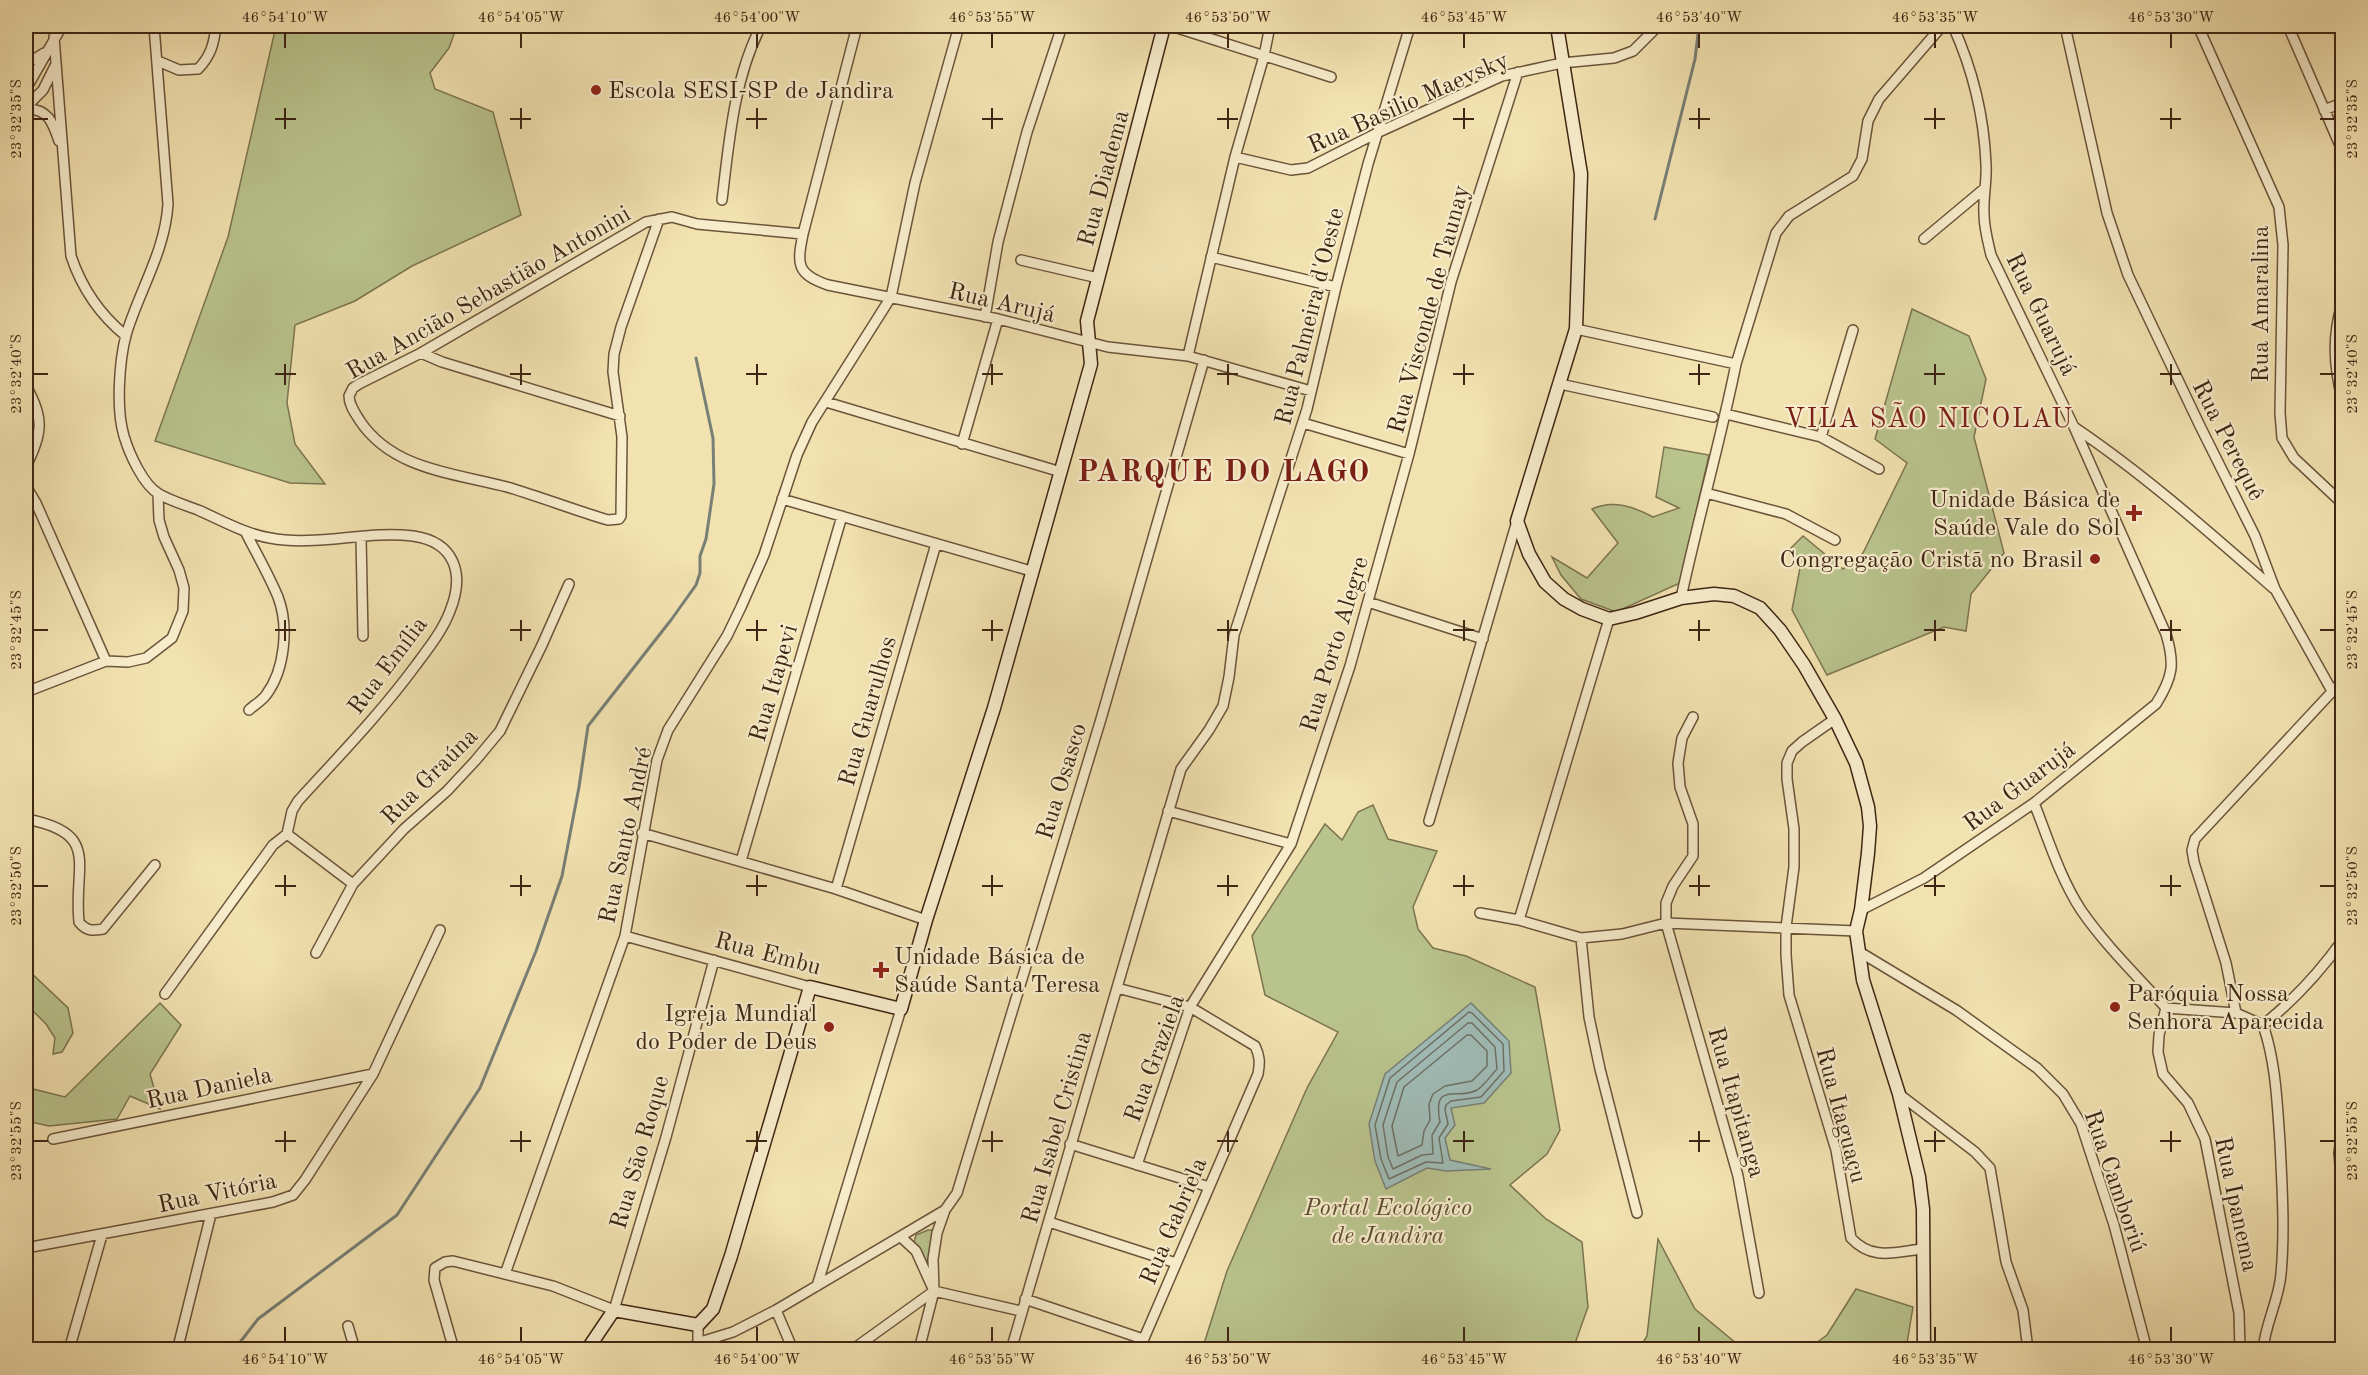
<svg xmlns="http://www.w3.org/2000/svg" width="2368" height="1375" viewBox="0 0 2368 1375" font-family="'Old Standard TT',serif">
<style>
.green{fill:#b9c38c;stroke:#7c7450;stroke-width:1.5}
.water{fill:#9fbbb6;stroke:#787f75;stroke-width:1.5}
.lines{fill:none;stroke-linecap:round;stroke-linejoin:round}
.shore{stroke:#6e7064;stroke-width:1.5}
.stream{stroke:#787f75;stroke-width:3}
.street-casing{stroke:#6b543a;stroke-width:12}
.secondary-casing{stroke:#3e2513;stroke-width:15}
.street{stroke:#f7eccc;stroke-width:9}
.secondary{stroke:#f7eccc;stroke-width:12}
.ticks{fill:none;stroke:#3e2513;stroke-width:2}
.poi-dot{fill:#8f2418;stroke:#f7eccc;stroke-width:2}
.labels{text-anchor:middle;stroke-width:4.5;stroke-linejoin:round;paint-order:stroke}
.poi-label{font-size:24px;fill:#3e2513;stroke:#f7eccc;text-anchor:start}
.street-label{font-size:24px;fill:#3e2513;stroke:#f7eccc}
.park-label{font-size:24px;font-style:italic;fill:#5d4c31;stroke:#f7eccc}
.quarter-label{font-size:27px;letter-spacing:1.5px;fill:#7a1f14;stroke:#f7eccc}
.district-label{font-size:30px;font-weight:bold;letter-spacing:1.5px;fill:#7a1f14;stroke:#f7eccc}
.neatline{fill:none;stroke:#3e2513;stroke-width:2}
.ticks-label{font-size:15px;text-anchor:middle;fill:#3e2513}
</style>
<rect width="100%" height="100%" fill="#f2e2b0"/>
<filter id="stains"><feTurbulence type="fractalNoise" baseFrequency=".00333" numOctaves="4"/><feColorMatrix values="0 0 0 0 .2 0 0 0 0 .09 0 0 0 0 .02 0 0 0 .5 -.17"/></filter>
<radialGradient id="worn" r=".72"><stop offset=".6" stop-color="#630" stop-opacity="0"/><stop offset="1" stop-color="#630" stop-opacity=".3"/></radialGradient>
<!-- green -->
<path class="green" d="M276,26H457L449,48L430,73L435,89L493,112L521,215L412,266L355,301L295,325L287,403L295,444L325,484L290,483L155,441L228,237Z
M1912,309L1969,336L1986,379L1974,437L2004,553L1971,594L1966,631L1944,627L1827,675L1792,610L1800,568L1788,551L1803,536L1843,569L1863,553L1907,463L1875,439Z
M1664,447L1709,455L1680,583L1616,612L1581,599L1561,575L1552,557L1587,578L1618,543L1592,509C1613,499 1634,507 1653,517L1679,508L1656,497Z
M1373,805L1388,839L1437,851L1413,907L1418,929L1433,948L1466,956L1535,987L1560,1130L1547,1154L1510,1185L1546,1219L1582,1242L1588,1307L1573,1349L1202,1350L1227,1271L1307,1088L1338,1032L1265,995L1252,936L1325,824L1342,840L1358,812Z
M26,968L68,1008L73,1033L62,1052L53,1054L55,1038L46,1024L26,1004Z
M160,1003L181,1025L150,1074L160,1109L130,1096L117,1119L49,1126L26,1121V1099L29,1088L65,1097Z
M928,1230H932L930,1262H927L914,1242L916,1235Z
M1658,1239L1695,1309L1743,1349H1639L1647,1336Z
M1856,1289L1913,1307L1906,1349H1808L1827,1335Z"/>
<!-- water -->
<path class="water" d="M1471,1003L1509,1041L1511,1073L1484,1103L1451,1108L1455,1125L1445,1138L1450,1160L1491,1169L1446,1171L1427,1168L1386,1189L1375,1161L1369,1124L1385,1074Z"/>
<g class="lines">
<!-- shore -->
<path class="shore" d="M1469,1012L1472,1013L1503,1044L1504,1071L1481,1097L1451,1101L1446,1105L1445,1110L1448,1124L1439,1138L1443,1163L1426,1162L1389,1179L1381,1159L1375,1125L1390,1078Z
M1468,1023H1472L1495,1047L1497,1069C1491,1075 1484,1086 1477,1090C1457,1101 1432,1080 1440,1122L1432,1135L1433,1154L1422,1155L1393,1169L1388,1157L1383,1125L1397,1082Z
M1467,1035H1471L1487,1051V1066L1472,1081L1445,1086L1433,1094L1429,1104L1430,1120L1424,1131L1422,1145L1398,1156L1392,1126L1404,1087Z"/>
<!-- stream -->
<path class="stream" d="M1655,219L1695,59L1699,26
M234,1350L258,1319L397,1215L480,1088L536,951L562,876L579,787L588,726L671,620L696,585L700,573V556L706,539L714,484L713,438L696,358"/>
<!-- street casing -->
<g class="street-casing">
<path id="street" d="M154,26L168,204C165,252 139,291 126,335C119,362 116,410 124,436C129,453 143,485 159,494C171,501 185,505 198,510C221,520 245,534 270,538C317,547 366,530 413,536C455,542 465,574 450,611C443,630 428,649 416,665C380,714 338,757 298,801L292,811L287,834L273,845L165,994
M1171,26L1331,77
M2065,26L2107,213L2128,275L2200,426L2255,536L2275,589L2332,691
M2198,26L2279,207L2283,245L2280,413L2282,438L2294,458L2342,503
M2288,26L2342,150
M54,37L71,256C82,289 99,314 126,336
M158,61L179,70L198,69C211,56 214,43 216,26
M26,64L44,53
M26,89L62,26
M26,107L43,90L55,66
M26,109C48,108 53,123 59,141
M2324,110L2342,103
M1235,157L1291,170L1308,168L1379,132L1502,76L1562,63L1614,58L1633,51L1658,26
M722,200C729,142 734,78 761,26
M659,219L621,327L614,354L613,372L622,437L621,516L619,519L608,520C574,510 541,497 507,487C454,473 393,470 360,421C355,413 349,405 349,396L353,388L359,384L421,353L646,222L672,217L697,224L803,234C797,264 796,274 828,285L998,319L1108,347L1188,356L1311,391
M803,234L857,26
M1924,239L1985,188
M1211,257L1336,287
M1021,260L1098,278
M2342,304C2332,336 2334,366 2342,399
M985,317L998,242L1027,132L1062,26
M1576,329L1736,364L1776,233L1789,216L1853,176L1862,159L1868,121L1879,99L1942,26
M421,353L442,362L620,416
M1188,356L1235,157L1264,56L1270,26
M1560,384L1713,417
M26,386C45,419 42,433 26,467
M826,402L1061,472
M1726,414L1821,437L1879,469
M1303,423L1409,454
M2074,427C2145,475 2209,532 2273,588
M1821,437L1853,330
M962,444L998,319
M26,486L36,503L106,661
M1706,493L1786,514L1835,540
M782,499L1031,571
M245,531C256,553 269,575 278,597C289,626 285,670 266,695C262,701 254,705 249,710
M361,537L363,636
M1681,598C1698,519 1720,443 1736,364
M1368,602L1483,639
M26,692L106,661L128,662L146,658L172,638L183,611L184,588L179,570L164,537L159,520L158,494
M1693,717L1682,738L1678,763L1680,787L1693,824V856L1673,886L1666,903V923L1738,1176L1759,1293
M1835,719L1802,742L1792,751L1787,763V779L1794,829V867L1786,927V955L1789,995L1836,1150L1851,1238C1872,1261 1895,1252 1922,1249
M2034,803C2048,838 2060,878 2081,910C2105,945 2137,976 2166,1008L2159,1035L2158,1052L2163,1074L2188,1103L2205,1139L2239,1313L2240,1350
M1168,811L1291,844
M26,819C102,833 73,865 79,922C86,931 92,931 103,929L155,865
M1429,821L1517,521
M642,833L836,889L926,920
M287,834L353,884
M741,861L842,516
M836,889L936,544
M1861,910L1924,878L2034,803L2156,704C2173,677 2175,664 2166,634L2074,427L1991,255C1988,242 1984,228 1984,214C1983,198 1987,181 1986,164C1984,117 1972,68 1953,26
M1480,913L1519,920L1581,938L1622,934L1666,923L1856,931
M1519,920L1609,619
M625,936L810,987
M1581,938L1589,1017L1600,1069L1637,1213
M1858,951L1956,1010L2037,1068L2063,1094L2081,1124L2114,1225L2147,1350
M316,953L353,884L404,829L447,791L475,761L500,731L542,645L569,584
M1117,988L1190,1007L1255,1046C1260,1056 1260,1063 1258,1074L1139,1350
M2166,1008L2236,1013L2263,1025
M2236,1013L2226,963L2194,862L2192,850L2195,839L2342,681
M2263,1025C2294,1000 2319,973 2342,941
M1899,1094L1975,1152L1990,1168L2006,1262L2023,1310L2028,1350
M2342,1129L2339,1153L2342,1188
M53,1139L373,1074
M1070,1144L1209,1187
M1137,1165L1190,1007L1291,844L1350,666L1409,454L1451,282L1518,72
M1049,1222L1176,1263
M26,1248L273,1202L293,1195L305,1180L373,1074L440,930
M505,1274L625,936L657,760L668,730L727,636L741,607L764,555L797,455L812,422L891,297L915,183L959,26
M817,1286L901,1009
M934,1291L1021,1311
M1025,1299L1143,1339
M776,1310L793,1350
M348,1326L355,1350
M697,1343L733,1332L776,1310L945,1210L957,1193L1101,719L1204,360
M69,1350L102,1235
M181,1350L179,1343L211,1214
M454,1350L434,1280L435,1268L445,1262L453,1261L553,1286L614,1310L666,1137L714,960
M698,1350V1325
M852,1350L934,1291L916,1251L901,1237
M919,1350L934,1291L933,1259L937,1233L945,1210
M1011,1350L1181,769L1209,730L1223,706L1229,677L1234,635L1307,409L1336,287L1368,164L1410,26
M2263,1350C2265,1324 2279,1300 2281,1274C2285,1231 2282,1186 2280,1142C2277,1102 2276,1063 2263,1025"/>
</g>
<!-- secondary casing -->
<g class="secondary-casing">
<path id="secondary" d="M1557,26L1581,174L1576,329L1517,521L1529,554L1545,582L1564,599L1582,609L1609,619L1635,613L1681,598L1714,594L1734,596L1760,608L1780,630L1804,665L1835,719L1856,763L1868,807L1870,826L1868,853L1861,910L1856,931L1863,980L1899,1094L1919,1177L1923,1209L1924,1350
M587,1350L614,1310L698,1325L713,1309L731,1256L810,987L901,1009L926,920L994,708L1091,364L1087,321L1164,26"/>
</g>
<!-- street -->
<use href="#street" class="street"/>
<!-- secondary -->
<use href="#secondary" class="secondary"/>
</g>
<!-- ticks -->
<path class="ticks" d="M285,33V48M521,33V48M757,33V48M992,33V48M1228,33V48M1464,33V48M1699,33V48M1935,33V48M2171,33V48M285,108V129M521,108V129M757,108V129M992,108V129M1228,108V129M1464,108V129M1699,108V129M1935,108V129M2171,108V129M33,119H48M275,119H296M510,119H531M746,119H767M982,119H1003M1217,119H1238M1453,119H1474M1689,119H1710M1924,119H1945M2160,119H2181M2320,119H2335M285,364V385M521,364V385M757,364V385M992,364V385M1228,364V385M1464,364V385M1699,364V385M1935,364V385M2171,364V385M33,374H48M275,374H296M510,374H531M746,374H767M982,374H1003M1217,374H1238M1453,374H1474M1689,374H1710M1924,374H1945M2160,374H2181M2320,374H2335M285,620V641M521,620V641M757,620V641M992,620V641M1228,620V641M1464,620V641M1699,620V641M1935,620V641M2171,620V641M33,630H48M275,630H296M510,630H531M746,630H767M982,630H1003M1217,630H1238M1453,630H1474M1689,630H1710M1924,630H1945M2160,630H2181M2320,630H2335M285,875V896M521,875V896M757,875V896M992,875V896M1228,875V896M1464,875V896M1699,875V896M1935,875V896M2171,875V896M33,886H48M275,886H296M510,886H531M746,886H767M982,886H1003M1217,886H1238M1453,886H1474M1689,886H1710M1924,886H1945M2160,886H2181M2320,886H2335M285,1131V1152M521,1131V1152M757,1131V1152M992,1131V1152M1228,1131V1152M1464,1131V1152M1699,1131V1152M1935,1131V1152M2171,1131V1152M33,1141H48M275,1141H296M510,1141H531M746,1141H767M982,1141H1003M1217,1141H1238M1453,1141H1474M1689,1141H1710M1924,1141H1945M2160,1141H2181M2320,1141H2335M285,1327V1342M521,1327V1342M757,1327V1342M992,1327V1342M1228,1327V1342M1464,1327V1342M1699,1327V1342M1935,1327V1342M2171,1327V1342"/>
<!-- markers -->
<g class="poi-dot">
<circle cx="596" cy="90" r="6"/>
<path d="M2131 504h6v6h6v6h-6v6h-6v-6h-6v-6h6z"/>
<circle cx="2095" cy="559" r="6"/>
<path d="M878 961h6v6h6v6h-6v6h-6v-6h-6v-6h6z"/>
<circle cx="2115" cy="1007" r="6"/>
<circle cx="829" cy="1027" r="6"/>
</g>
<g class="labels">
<!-- poi labels -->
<g class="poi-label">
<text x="608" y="98">Escola SESI-SP de Jandira</text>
<text x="2120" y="507" text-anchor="end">Unidade Básica de<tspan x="2120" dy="28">Saúde Vale do Sol</tspan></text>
<text x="2083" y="567" text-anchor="end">Congregação Cristã no Brasil</text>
<text x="894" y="964">Unidade Básica de<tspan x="894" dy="28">Saúde Santa Teresa</tspan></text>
<text x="2127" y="1001">Paróquia Nossa<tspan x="2127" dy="28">Senhora Aparecida</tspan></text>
<text x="817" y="1021" text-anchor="end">Igreja Mundial<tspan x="817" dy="28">do Poder de Deus</tspan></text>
</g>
<!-- street labels -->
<g class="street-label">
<text transform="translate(1408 102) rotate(-24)" y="8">Rua Basilio Maevsky</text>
<text transform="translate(1103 178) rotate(-75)" y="8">Rua Diadema</text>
<text transform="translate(488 292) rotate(-30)" y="8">Rua Ancião Sebastião Antonini</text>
<text transform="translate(1002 302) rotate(13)" y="8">Rua Arujá</text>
<text transform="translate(2260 304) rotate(-90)" y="8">Rua Amaralina</text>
<text transform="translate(1428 309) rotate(-75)" y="8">Rua Visconde de Taunay</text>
<text transform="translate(2042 314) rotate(64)" y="8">Rua Guarujá</text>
<text transform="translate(1309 316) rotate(-76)" y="8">Rua Palmeira d'Oeste</text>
<text transform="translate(2229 440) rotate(63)" y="8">Rua Perequê</text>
<text transform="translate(1334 644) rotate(-73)" y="8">Rua Porto Alegre</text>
<text transform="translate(387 665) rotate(-53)" y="8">Rua Emília</text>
<text transform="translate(773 683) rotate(-74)" y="8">Rua Itapevi</text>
<text transform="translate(867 711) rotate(-74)" y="8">Rua Guarulhos</text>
<text transform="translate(429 776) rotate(-45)" y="8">Rua Graúna</text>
<text transform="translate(1061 781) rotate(-73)" y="8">Rua Osasco</text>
<text transform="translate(2019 786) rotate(-37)" y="8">Rua Guarujá</text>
<text transform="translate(625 835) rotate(-78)" y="8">Rua Santo André</text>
<text transform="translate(768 953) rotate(15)" y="8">Rua Embu</text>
<text transform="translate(1154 1058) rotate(-70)" y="8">Rua Graziela</text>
<text transform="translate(209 1087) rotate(-12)" y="8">Rua Daniela</text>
<text transform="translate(1737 1102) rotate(74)" y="8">Rua Itapitanga</text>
<text transform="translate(1842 1115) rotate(75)" y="8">Rua Itaguaçu</text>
<text transform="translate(1056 1127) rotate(-74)" y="8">Rua Isabel Cristina</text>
<text transform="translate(639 1152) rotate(-74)" y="8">Rua São Roque</text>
<text transform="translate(2116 1181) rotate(71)" y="8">Rua Camboriú</text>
<text transform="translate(217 1192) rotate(-12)" y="8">Rua Vitória</text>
<text transform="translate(2237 1204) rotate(78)" y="8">Rua Ipanema</text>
<text transform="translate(1173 1221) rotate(-67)" y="8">Rua Gabriela</text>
</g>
<!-- park labels -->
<g class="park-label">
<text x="1388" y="1215">Portal Ecológico<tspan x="1388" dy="28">de Jandira</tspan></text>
</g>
<!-- quarter labels -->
<g class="quarter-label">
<text x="1929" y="427">VILA SÃO NICOLAU</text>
</g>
<!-- district labels -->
<g class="district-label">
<text x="1224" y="481">PARQUE DO LAGO</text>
</g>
</g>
<!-- margin -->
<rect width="2368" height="1375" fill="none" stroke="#f2e2b0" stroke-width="66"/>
<rect x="33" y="33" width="2302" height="1309" class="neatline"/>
<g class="ticks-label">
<text x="285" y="22">46°54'10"W</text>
<text x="521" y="22">46°54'05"W</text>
<text x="757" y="22">46°54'00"W</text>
<text x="992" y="22">46°53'55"W</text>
<text x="1228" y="22">46°53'50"W</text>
<text x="1464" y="22">46°53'45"W</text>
<text x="1699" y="22">46°53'40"W</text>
<text x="1935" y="22">46°53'35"W</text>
<text x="2171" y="22">46°53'30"W</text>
<text transform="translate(16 119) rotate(-90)" y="5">23°32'35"S</text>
<text transform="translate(2352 119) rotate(-90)" y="5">23°32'35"S</text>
<text transform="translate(16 374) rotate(-90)" y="5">23°32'40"S</text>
<text transform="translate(2352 374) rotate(-90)" y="5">23°32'40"S</text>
<text transform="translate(16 630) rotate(-90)" y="5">23°32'45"S</text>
<text transform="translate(2352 630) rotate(-90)" y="5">23°32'45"S</text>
<text transform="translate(16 886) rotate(-90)" y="5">23°32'50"S</text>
<text transform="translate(2352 886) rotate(-90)" y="5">23°32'50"S</text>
<text transform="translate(16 1141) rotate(-90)" y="5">23°32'55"S</text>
<text transform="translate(2352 1141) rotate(-90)" y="5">23°32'55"S</text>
<text x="285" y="1364">46°54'10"W</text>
<text x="521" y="1364">46°54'05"W</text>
<text x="757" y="1364">46°54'00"W</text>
<text x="992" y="1364">46°53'55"W</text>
<text x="1228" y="1364">46°53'50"W</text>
<text x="1464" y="1364">46°53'45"W</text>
<text x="1699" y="1364">46°53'40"W</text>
<text x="1935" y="1364">46°53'35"W</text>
<text x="2171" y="1364">46°53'30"W</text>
</g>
<rect width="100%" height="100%" filter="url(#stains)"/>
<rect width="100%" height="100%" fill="url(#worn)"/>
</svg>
